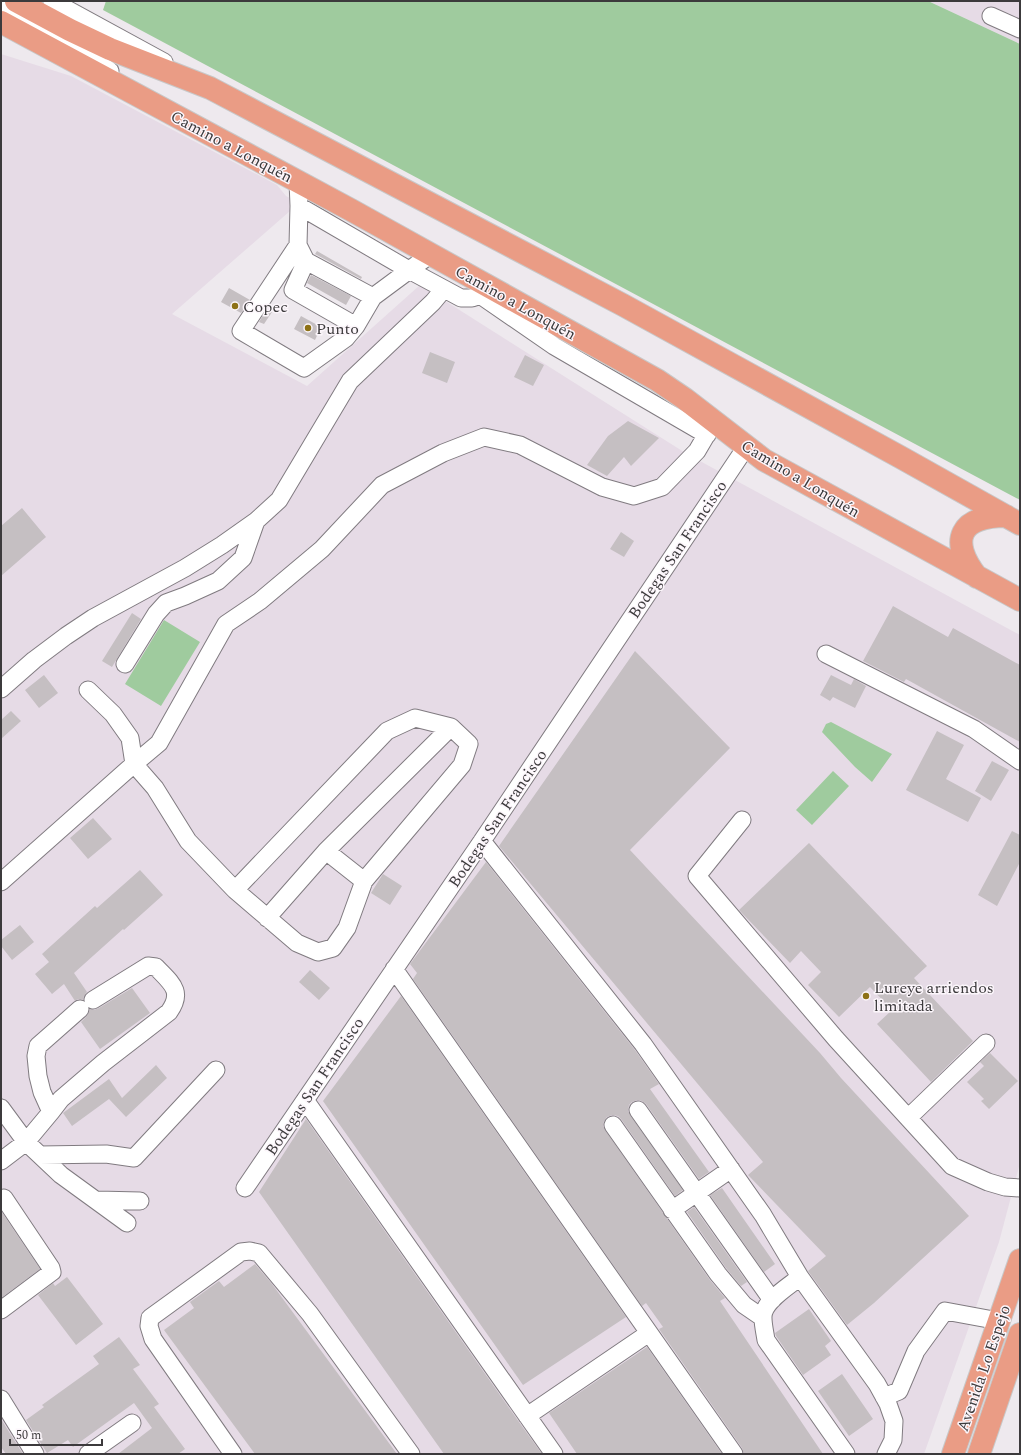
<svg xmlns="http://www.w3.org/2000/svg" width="1021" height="1455" viewBox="0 0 1021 1455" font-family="Spectral,serif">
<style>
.built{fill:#e6dbe6}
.green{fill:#9fcb9e}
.building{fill:#c5bfc2}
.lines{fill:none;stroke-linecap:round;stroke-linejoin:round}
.minor-casing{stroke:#807b80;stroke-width:19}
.major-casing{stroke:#c8c8c8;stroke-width:24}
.minor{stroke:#fff;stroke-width:17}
.major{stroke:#ea9c85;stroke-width:22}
.poi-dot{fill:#8d7115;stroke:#fcf6fb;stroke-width:1.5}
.labels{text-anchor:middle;stroke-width:3;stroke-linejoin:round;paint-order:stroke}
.street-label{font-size:16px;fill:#3c3a3c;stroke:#fcf6fb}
.poi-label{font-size:16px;fill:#3c3a3c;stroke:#fcf6fb;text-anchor:start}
</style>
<rect width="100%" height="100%" fill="#eee9ee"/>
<!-- built -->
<path class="built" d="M928,1H1020V44Z
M1,54L71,76L277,185L286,196L292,199V208L290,211L172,314L307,386L420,285L687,454L1020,635V1163L999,1242L924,1454H1Z"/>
<!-- green -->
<path class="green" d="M106,1H928L1020,44V500L103,10Z
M164,620L200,642L161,706L125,684Z
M831,722L892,754L872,782L855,767L822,732L826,724Z
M833,771L849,786L812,825L796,810Z"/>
<!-- building -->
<path class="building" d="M317,251L362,277L361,279L315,254Z
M311,275L351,296L346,305L307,283Z
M229,288L250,300L241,313L221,302Z
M267,309L272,312L264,324L259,322Z
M301,316L321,327L315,340L294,329Z
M430,352L455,362L447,383L422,373Z
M525,355L544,365L533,386L514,377Z
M628,421L659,438L631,466L624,457L607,476L587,465L608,436Z
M22,508L46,537L1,576V526Z
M621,532L634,541L624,557L610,549Z
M893,606L948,637L953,628L1020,665V742L906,679L904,682L863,661Z
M132,613L141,619L112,667L102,661Z
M635,651L730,748L630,850L820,1053L841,1078L969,1216L874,1303L847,1325L808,1271L826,1256L748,1175L763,1162L499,846Z
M44,675L58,693L39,708L25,690Z
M831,675L851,685L854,679L866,686L855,708L833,697L830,701L820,695Z
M11,711L21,721L1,739V720Z
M937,731L964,745L946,779L981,798L968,822L906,790Z
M992,761L1009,770L991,801L975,791Z
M93,818L112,839L88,859L70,838Z
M1012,831L1020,835V862L997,906L978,895Z
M809,843L927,966L914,978L973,1041L931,1082L877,1024L892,1010L870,987L839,1017L808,985L821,972L801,951L790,963L739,910Z
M486,862L635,1050L659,1084L650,1089L709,1172L699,1179L646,1104L642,1101L637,1100L632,1102L629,1105L628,1111L630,1115L683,1190L675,1196L621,1119L618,1116L612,1115L607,1117L604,1121L603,1126L605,1130L710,1280L725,1298L720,1301L823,1454H744L742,1448L659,1329L663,1327L646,1303L642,1306L413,979L417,973L410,964Z
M140,870L163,895L124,930L123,929L74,973L87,992L84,996L83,1000L78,999L75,1001L64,984L52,994L35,974L49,962L42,954L95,906L97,908Z
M383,874L402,886L390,905L371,893Z
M20,925L34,942L12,960L1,946V940Z
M310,970L330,988L319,1000L299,982Z
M132,988L150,1013L100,1049L81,1022L86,1017L90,1009L94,1010L99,1008Z
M401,996L626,1317L523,1385L323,1101Z
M990,1053L1018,1081L989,1109L981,1101L984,1099L967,1082L984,1066L980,1062Z
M156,1065L167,1078L126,1117L109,1099L72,1126L63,1113L109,1079L122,1098Z
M306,1119L519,1422L542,1454H444L259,1192Z
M722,1188L775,1264L764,1272L710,1195Z
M694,1207L747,1282L741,1286L726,1268L687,1212Z
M1,1211L40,1269L1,1298Z
M255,1264L272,1284L397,1454H255L164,1330L194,1308L190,1302L219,1281L224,1287Z
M67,1277L103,1324L76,1345L38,1295L53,1283L55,1286Z
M809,1309L831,1341L825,1346L831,1355L803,1375L776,1336L775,1333Z
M119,1337L140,1365L133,1369L159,1404L154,1407L185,1449L178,1454H118L152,1428L134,1403L73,1447L68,1440L47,1453L26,1420L44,1407L42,1405L99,1364L93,1356Z
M647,1347L722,1454H577L549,1413Z
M842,1374L873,1419L849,1436L818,1391Z
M1,1419L11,1435L23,1454H6L1,1447Z"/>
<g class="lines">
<!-- minor casing -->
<g class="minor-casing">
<path id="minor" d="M52,1L164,62
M1,8L76,49L110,71
M991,16L1020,29
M298,181L299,206L409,270L461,298H472L490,292
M299,206L298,245L306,261L373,297L431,254
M298,245L241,331L304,368L346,338L356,326L373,297
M306,261L293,290L356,326
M480,295L554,346L707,435
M826,654L974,729L1020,761
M125,664L156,614L166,603L185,596L218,581L243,558L256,521
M1,689L34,660L66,636L93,618L185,568L222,545L256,521L279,500L350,381L433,302L443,290
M742,820L697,876L836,1039L952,1166L988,1182L1005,1187L1020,1188
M482,841L643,1044L763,1215L800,1277L877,1384L888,1404L894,1421L893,1440L886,1454
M326,851L364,881
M1,882L134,764L130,738L113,714L88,690
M235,890L387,731L415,718L451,727L469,744L462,765L364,881L347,928L333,948L318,952L297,943L235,890L188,841L155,788L134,764L159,743L226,624L260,601L322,549L382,485L443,453L484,437L520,445L602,487L634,496L662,487L697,451L714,422
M267,918L326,851L451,727
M394,969L734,1454
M80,1009L38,1046L36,1056L38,1076L42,1092L51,1112L61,1099L103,1063L169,1012C184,991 171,983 156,967L148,966L93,1000
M305,1100L554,1454
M1,1108L26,1142L61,1175L127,1223
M638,1110L772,1300
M908,1118L986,1043
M613,1125L718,1274L744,1305L763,1318
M40,1155L106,1154L134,1158L216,1070
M1,1161L26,1142L51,1112
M245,1188L482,841L746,447
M97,1200L140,1201
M672,1210L731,1169
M800,1277C788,1287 762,1302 763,1318C763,1325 765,1333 766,1340L846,1454
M1,1310L52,1272L51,1268L4,1198
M884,1397L899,1391L916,1351L945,1311L999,1321
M1,1399L35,1454
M527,1416L649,1333
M88,1454L132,1423
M233,1454L153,1339L149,1326L150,1318L241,1252L250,1251L259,1253L310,1314L411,1454"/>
</g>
<!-- major casing -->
<g class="major-casing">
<path id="major" d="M16,1L70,30L110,49L210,88L623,305L902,458L1020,524
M1,22L351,210L657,380L685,399L764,460L1020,600
M977,577C948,540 960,516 1006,516
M953,1454L1020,1260
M979,1454L1020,1334"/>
</g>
<!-- minor -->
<use href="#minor" class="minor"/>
<!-- major -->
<use href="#major" class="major"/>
</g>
<!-- markers -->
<g class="poi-dot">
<circle cx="235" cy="306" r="4"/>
<circle cx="308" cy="328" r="4"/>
<circle cx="866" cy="996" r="4"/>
</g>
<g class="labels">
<!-- street labels -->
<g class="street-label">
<text transform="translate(232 146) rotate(28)" y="6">Camino a Lonquén</text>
<text transform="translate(516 302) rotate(29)" y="6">Camino a Lonquén</text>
<text transform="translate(801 478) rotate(31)" y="6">Camino a Lonquén</text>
<text transform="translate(677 549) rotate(-56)" y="6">Bodegas San Francisco</text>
<text transform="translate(497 818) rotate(-56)" y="6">Bodegas San Francisco</text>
<text transform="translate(314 1086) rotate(-56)" y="6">Bodegas San Francisco</text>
<text transform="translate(983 1368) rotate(-71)" y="6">Avenida Lo Espejo</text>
</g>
<!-- poi labels -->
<g class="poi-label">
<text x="243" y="312">Copec</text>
<text x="316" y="334">Punto</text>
<text x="874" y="993">Lureye arriendos<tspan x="874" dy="18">limitada</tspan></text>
</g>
</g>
<!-- border -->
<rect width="1021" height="1455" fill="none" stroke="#3c3a3c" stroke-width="4"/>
<!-- scale -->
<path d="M10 1439v6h92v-6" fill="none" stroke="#3c3a3c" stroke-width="2"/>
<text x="16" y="1439" font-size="12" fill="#3c3a3c" stroke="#fcf6fb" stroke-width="3" paint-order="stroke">50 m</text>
</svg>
